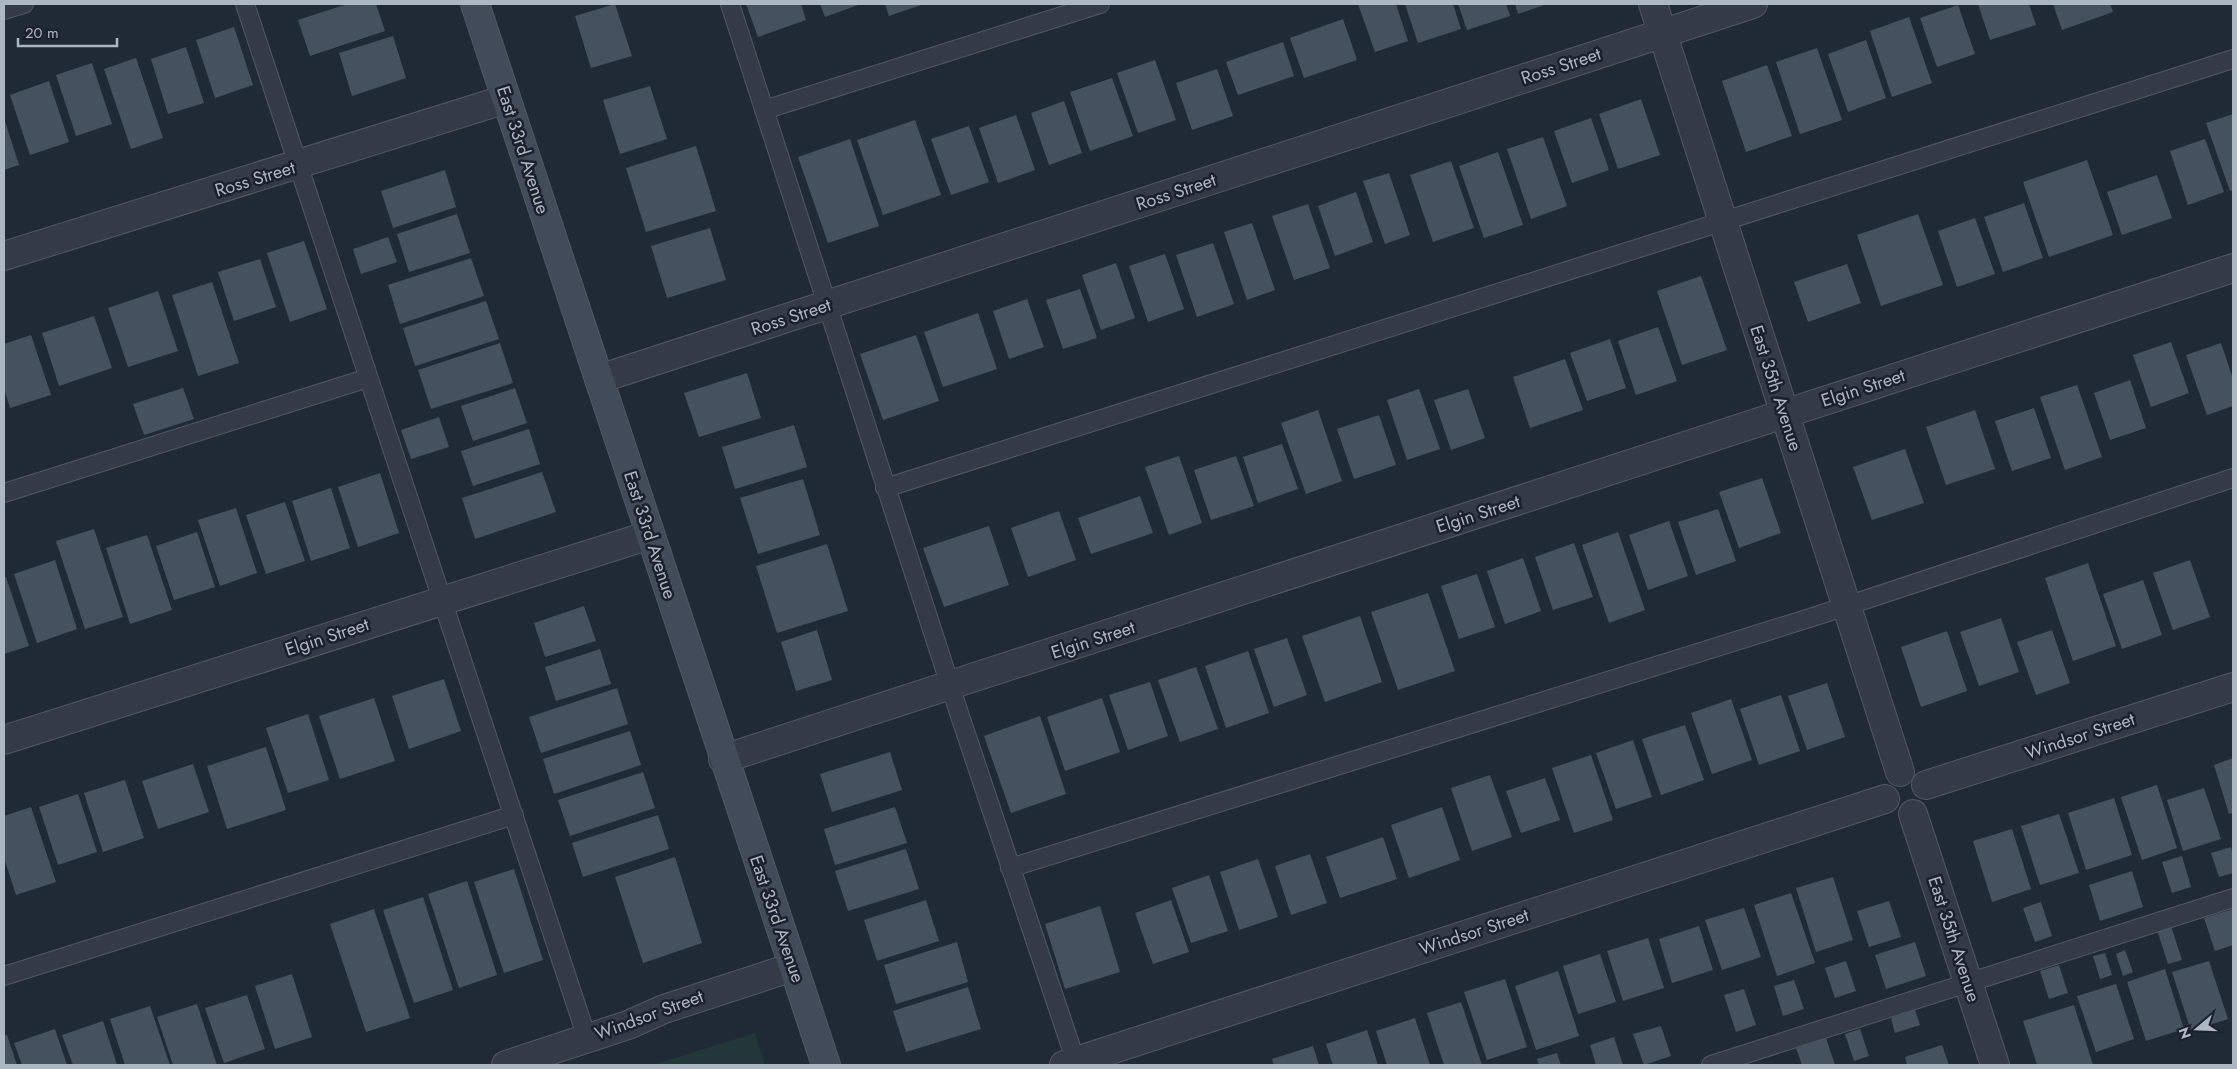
<svg xmlns="http://www.w3.org/2000/svg" width="2237" height="1069" viewBox="0 0 2237 1069" font-family="Jost,sans-serif">
<style>
.green{fill:#223738}
.building{fill:#465160}
.lines{fill:none;stroke-linecap:round;stroke-linejoin:round}
.lane-casing{stroke:#505964;stroke-width:20}
.street-casing{stroke:#505964;stroke-width:30}
.secondary-casing{stroke:#505964;stroke-width:30}
.lane{stroke:#333c46;stroke-width:18}
.street{stroke:#333c46;stroke-width:28}
.secondary{stroke:#414b59;stroke-width:28}
.labels{text-anchor:middle;stroke-width:5;stroke-linejoin:round;paint-order:stroke}
.street-label{font-size:18px;fill:#adb6c3;stroke:#19212b}
</style>
<rect width="100%" height="100%" fill="#202a36"/>
<!-- green -->
<path class="green" d="M755,1033L765,1065H653Z"/>
<!-- building -->
<path class="building" d="M347,4H376L385,31L310,56L298,20Z
M615,4L632,56L591,68L575,16Z
M746,4H801L806,20L758,37Z
M820,4H861L825,17Z
M885,4H924L889,16Z
M1358,4H1396L1408,41L1375,52Z
M1405,4H1453L1461,29L1418,43Z
M1458,4H1506L1510,16L1467,30Z
M1515,4H1547L1518,14Z
M1978,4H2029L2036,25L1990,40Z
M2053,4H2110L2113,12L2062,30Z
M1958,5L1975,54L1937,67L1920,18Z
M1909,17L1932,83L1892,97L1870,31Z
M1343,19L1357,60L1304,78L1290,38Z
M234,27L253,85L215,98L196,40Z
M393,36L406,78L352,96L339,53Z
M1866,40L1886,98L1848,112L1828,54Z
M1283,42L1294,76L1238,95L1226,62Z
M186,47L204,103L168,114L151,59Z
M1817,48L1842,120L1800,134L1776,62Z
M136,58L163,138L131,149L104,69Z
M1155,60L1176,120L1138,133L1117,73Z
M92,63L112,124L76,136L56,75Z
M1767,65L1792,136L1746,152L1722,81Z
M1217,69L1233,116L1192,130L1176,83Z
M1112,78L1133,136L1090,151L1070,92Z
M49,81L69,142L30,155L10,95Z
M650,86L667,139L620,154L603,100Z
M1641,99L1660,155L1618,169L1599,114Z
M1064,101L1082,153L1049,165L1031,113Z
M2233,114V190L2230,191L2206,123Z
M1016,115L1035,170L998,183L979,128Z
M4,118L19,165L4,170Z
M1591,118L1609,170L1572,183L1554,131Z
M915,120L941,195L883,215L857,140Z
M969,126L989,182L951,195L931,139Z
M1543,137L1567,206L1531,219L1507,149Z
M850,139L879,226L828,243L798,157Z
M2205,139L2224,192L2188,205L2170,151Z
M696,146L716,211L646,232L626,168Z
M1498,152L1523,225L1484,238L1459,166Z
M2087,160L2113,235L2049,257L2023,182Z
M1451,161L1474,228L1433,242L1410,175Z
M445,170L456,207L393,228L381,191Z
M1389,173L1410,235L1385,244L1363,181Z
M2157,175L2172,218L2122,235L2107,192Z
M1356,192L1373,242L1335,256L1318,206Z
M2024,203L2043,258L2003,272L1984,217Z
M1308,204L1330,268L1294,280L1272,216Z
M457,214L470,253L409,272L397,234Z
M1918,214L1943,285L1881,306L1857,235Z
M1975,218L1995,274L1957,287L1938,231Z
M1252,223L1275,290L1247,300L1224,232Z
M710,228L726,280L667,298L651,246Z
M388,237L397,262L361,274L353,249Z
M304,241L327,309L290,322L267,253Z
M1213,243L1234,304L1197,317L1176,255Z
M1165,254L1184,309L1148,322L1129,266Z
M471,258L484,296L400,324L388,285Z
M260,259L276,307L234,321L218,272Z
M1116,263L1135,318L1101,330L1082,275Z
M1847,264L1861,303L1808,322L1794,282Z
M1701,276L1727,350L1682,365L1657,291Z
M212,282L239,363L198,376L172,295Z
M1080,289L1097,338L1063,349L1046,300Z
M158,291L178,351L128,367L108,308Z
M1027,299L1044,347L1009,359L993,311Z
M486,301L499,339L415,366L403,328Z
M978,313L997,369L943,387L924,332Z
M94,316L112,368L59,386L42,333Z
M1658,327L1677,381L1636,395L1618,341Z
M31,335L51,395L10,408L4,389V344Z
M916,335L939,401L883,420L860,354Z
M1610,339L1626,388L1587,401L1570,353Z
M2171,342L2189,393L2151,407L2133,355Z
M500,343L513,383L431,409L418,370Z
M2221,343L2233,379V406L2207,415L2186,355Z
M1565,359L1583,410L1530,428L1513,377Z
M747,373L761,418L699,437L684,393Z
M2130,380L2146,428L2110,440L2094,393Z
M2077,385L2102,457L2065,470L2040,397Z
M183,388L194,419L144,435L133,404Z
M515,388L527,423L473,441L461,406Z
M1419,389L1440,449L1407,460L1387,400Z
M1468,389L1485,438L1451,450L1434,400Z
M2034,408L2051,458L2012,471L1995,421Z
M1318,410L1342,481L1306,494L1281,423Z
M1975,410L1995,469L1946,485L1926,427Z
M1379,415L1396,465L1354,479L1337,429Z
M439,417L449,447L411,459L401,430Z
M794,425L807,467L735,489L722,447Z
M529,429L540,464L473,486L461,451Z
M1282,444L1298,489L1258,503L1243,457Z
M1905,449L1924,503L1872,520L1853,467Z
M1179,456L1202,523L1169,535L1145,467Z
M1236,456L1254,506L1211,520L1194,470Z
M542,472L556,512L475,539L462,498Z
M380,473L399,533L358,547L338,487Z
M1762,478L1781,533L1739,548L1719,492Z
M803,479L820,535L758,554L740,498Z
M331,488L350,548L311,561L292,501Z
M1140,496L1153,533L1091,554L1078,518Z
M285,502L305,561L266,574L246,515Z
M236,508L257,573L220,586L198,520Z
M1718,509L1736,561L1696,575L1678,522Z
M1059,511L1076,560L1028,577L1011,528Z
M1669,521L1688,576L1648,590L1629,535Z
M989,526L1009,585L944,607L923,548Z
M94,529L123,617L85,629L56,541Z
M197,532L215,587L174,600L156,546Z
M1618,532L1645,610L1609,623L1582,545Z
M147,535L172,610L130,624L106,548Z
M1574,543L1593,597L1553,610L1535,557Z
M827,544L848,611L777,633L756,566Z
M1523,558L1541,611L1505,624L1487,571Z
M55,560L77,629L37,643L14,574Z
M2190,560L2210,617L2173,630L2153,573Z
M2088,563L2116,646L2073,661L2045,578Z
M1477,574L1495,627L1459,639L1441,586Z
M4,577H6L29,646L4,654Z
M2143,580L2162,635L2122,649L2103,594Z
M1428,593L1455,671L1398,690L1371,612Z
M584,606L596,641L545,657L534,623Z
M1360,616L1382,682L1325,702L1302,636Z
M2001,618L2019,672L1979,686L1960,632Z
M817,630L832,680L796,691L781,642Z
M2052,630L2070,683L2036,695L2017,642Z
M1947,631L1967,691L1921,707L1901,647Z
M1287,638L1307,695L1274,707L1254,649Z
M600,649L611,684L556,701L545,667Z
M1248,651L1269,713L1226,728L1205,666Z
M1196,667L1218,729L1180,742L1158,680Z
M444,679L461,731L409,749L392,696Z
M1150,682L1168,736L1128,750L1109,695Z
M1827,683L1845,737L1807,750L1788,696Z
M617,688L628,724L541,753L529,717Z
M1781,695L1800,751L1759,765L1740,709Z
M374,698L395,761L340,779L319,716Z
M1102,698L1120,752L1065,771L1047,717Z
M1731,699L1752,760L1712,774L1691,713Z
M308,714L329,780L288,793L266,728Z
M1040,716L1066,794L1011,813L984,736Z
M1685,725L1704,780L1661,795L1642,739Z
M630,731L641,765L554,794L543,759Z
M1633,740L1652,797L1616,809L1596,753Z
M266,747L286,810L227,829L207,766Z
M890,752L902,790L832,812L820,774Z
M1591,755L1613,820L1574,833L1552,768Z
M2233,758V813L2229,814L2214,765Z
M193,764L209,812L158,829L142,781Z
M643,772L655,808L570,836L558,800Z
M1490,775L1512,837L1472,851L1451,788Z
M1545,778L1560,820L1521,833L1506,791Z
M125,780L144,838L103,852L84,793Z
M2157,785L2177,848L2142,860L2121,797Z
M2204,788L2221,839L2183,851L2167,800Z
M78,794L97,852L58,865L39,807Z
M2114,798L2132,855L2086,870L2068,813Z
M31,807L56,882L16,895L4,858V816Z
M895,807L907,843L835,865L824,829Z
M1442,807L1460,860L1409,878L1391,825Z
M2059,814L2079,873L2040,885L2021,826Z
M658,815L669,849L583,877L572,843Z
M2012,829L2031,889L1992,902L1973,841Z
M1383,837L1397,879L1340,898L1326,857Z
M2231,847L2233,856V873L2219,877L2211,853Z
M906,849L919,889L848,911L835,871Z
M1310,854L1327,903L1291,915L1275,866Z
M2182,856L2191,887L2172,893L2162,862Z
M675,857L702,943L643,963L615,877Z
M1258,859L1278,917L1239,930L1220,872Z
M514,869L543,960L504,973L474,882Z
M2132,871L2143,907L2100,921L2089,885Z
M1209,875L1228,931L1191,943L1172,888Z
M1833,877L1853,940L1816,952L1796,888Z
M467,881L497,975L459,988L428,894Z
M1791,893L1815,963L1777,976L1754,905Z
M423,897L453,990L414,1003L383,910Z
M926,900L939,941L877,961L864,920Z
M1171,900L1189,952L1153,964L1135,913Z
M1889,901L1901,937L1869,947L1857,911Z
M2041,902L2052,936L2035,942L2023,908Z
M1100,906L1120,972L1065,989L1045,924Z
M1744,908L1761,957L1722,970L1705,920Z
M374,909L410,1018L366,1032L330,924Z
M2233,909V945L2215,951L2204,918Z
M1699,926L1713,970L1672,983L1659,939Z
M2171,926L2182,960L2168,964L2157,930Z
M1648,938L1664,988L1623,1001L1607,951Z
M957,942L968,982L896,1004L884,965Z
M1915,942L1926,976L1886,989L1875,955Z
M2125,950L2133,972L2123,976L2116,954Z
M2105,953L2112,975L2100,979L2093,956Z
M1600,954L1616,1002L1578,1014L1563,966Z
M1846,961L1856,991L1835,998L1825,968Z
M2209,961L2228,1019L2191,1031L2172,972Z
M2059,965L2068,993L2049,999L2040,971Z
M2165,969L2184,1029L2146,1041L2127,982Z
M1558,971L1579,1036L1536,1050L1515,986Z
M292,974L312,1037L275,1049L255,986Z
M1505,979L1527,1047L1487,1060L1464,992Z
M1794,980L1804,1009L1783,1016L1774,986Z
M2116,984L2134,1039L2096,1052L2077,996Z
M968,987L981,1029L906,1052L893,1011Z
M1744,989L1756,1025L1736,1032L1724,995Z
M247,995L265,1049L224,1063L205,1008Z
M1461,1002L1482,1065H1444L1427,1013Z
M197,1004L217,1065H173L157,1017Z
M2074,1005L2093,1065H2037L2023,1021Z
M150,1006L170,1065H125L110,1019Z
M1915,1010L1920,1025L1895,1033L1891,1018Z
M1415,1018L1430,1065H1387L1376,1031Z
M103,1021L117,1065H73L62,1035Z
M1661,1026L1671,1056L1644,1065L1633,1034Z
M55,1029L67,1065H22L14,1043Z
M1860,1029L1869,1056L1854,1061L1845,1034Z
M1367,1030L1378,1065H1333L1326,1044Z
M7,1035L17,1065H4V1036Z
M1614,1037L1623,1065H1596L1590,1045Z
M1826,1038L1835,1065H1802L1796,1048Z
M1942,1045L1949,1065H1907L1905,1057Z
M1313,1046L1319,1065H1274L1272,1059Z
M1557,1053L1561,1065H1539L1537,1059Z"/>
<g class="lines">
<!-- lane casing -->
<g class="lane-casing">
<path id="lane" d="M245,4L587,1038
M730,4L960,716L1077,1065
M4,10L24,4
M764,110L1100,4
M885,488L2233,59
M4,493L368,378
M1010,868L1816,616L2233,478
M4,976L514,815
M1711,1065L2233,898"/>
</g>
<!-- street casing -->
<g class="street-casing">
<path id="street" d="M1653,4L1900,772
M4,256L506,99
M599,379L1753,4
M4,740L650,535
M723,759L2233,268
M1926,785L2233,687
M1913,814L1995,1065
M506,1065L628,1025L664,1009L793,967
M1064,1065L1885,799"/>
</g>
<!-- secondary casing -->
<g class="secondary-casing">
<path id="secondary" d="M475,4L826,1065"/>
</g>
<!-- lane -->
<use href="#lane" class="lane"/>
<!-- street -->
<use href="#street" class="street"/>
<!-- secondary -->
<use href="#secondary" class="secondary"/>
</g>
<g class="labels">
<!-- street labels -->
<g class="street-label">
<text transform="translate(1561 66) rotate(-18)" y="6">Ross Street</text>
<text transform="translate(523 150) rotate(72)" y="6">East 33rd Avenue</text>
<text transform="translate(255 179) rotate(-17)" y="6">Ross Street</text>
<text transform="translate(1176 192) rotate(-18)" y="6">Ross Street</text>
<text transform="translate(791 317) rotate(-18)" y="6">Ross Street</text>
<text transform="translate(1776 388) rotate(72)" y="6">East 35th Avenue</text>
<text transform="translate(1863 388) rotate(-18)" y="6">Elgin Street</text>
<text transform="translate(1478 514) rotate(-18)" y="6">Elgin Street</text>
<text transform="translate(650 535) rotate(72)" y="6">East 33rd Avenue</text>
<text transform="translate(327 637) rotate(-18)" y="6">Elgin Street</text>
<text transform="translate(1093 640) rotate(-18)" y="6">Elgin Street</text>
<text transform="translate(2080 736) rotate(-18)" y="6">Windsor Street</text>
<text transform="translate(777 919) rotate(71)" y="6">East 33rd Avenue</text>
<text transform="translate(1474 932) rotate(-18)" y="6">Windsor Street</text>
<text transform="translate(1954 939) rotate(72)" y="6">East 35th Avenue</text>
<text transform="translate(649 1015) rotate(-20)" y="6">Windsor Street</text>
</g>
</g>
<!-- border -->
<rect width="2237" height="1069" fill="none" stroke="#adb6c3" stroke-width="10"/>
<!-- north arrow -->
<g transform="translate(2197 1029) rotate(251)" stroke="#19212b" stroke-width="4" paint-order="stroke">
<path d="M0-4L9 19L0 12L-9 19Z" fill="#adb6c3"/>
<text y="-8" font-size="14" font-weight="bold" text-anchor="middle" fill="#adb6c3">N</text>
</g>
<!-- scale -->
<path d="M18 38v8h99v-8" fill="none" stroke="#adb6c3" stroke-width="2.5"/>
<text x="25" y="38" font-size="15" fill="#adb6c3" stroke="#19212b" stroke-width="4" paint-order="stroke">20 m</text>
</svg>
